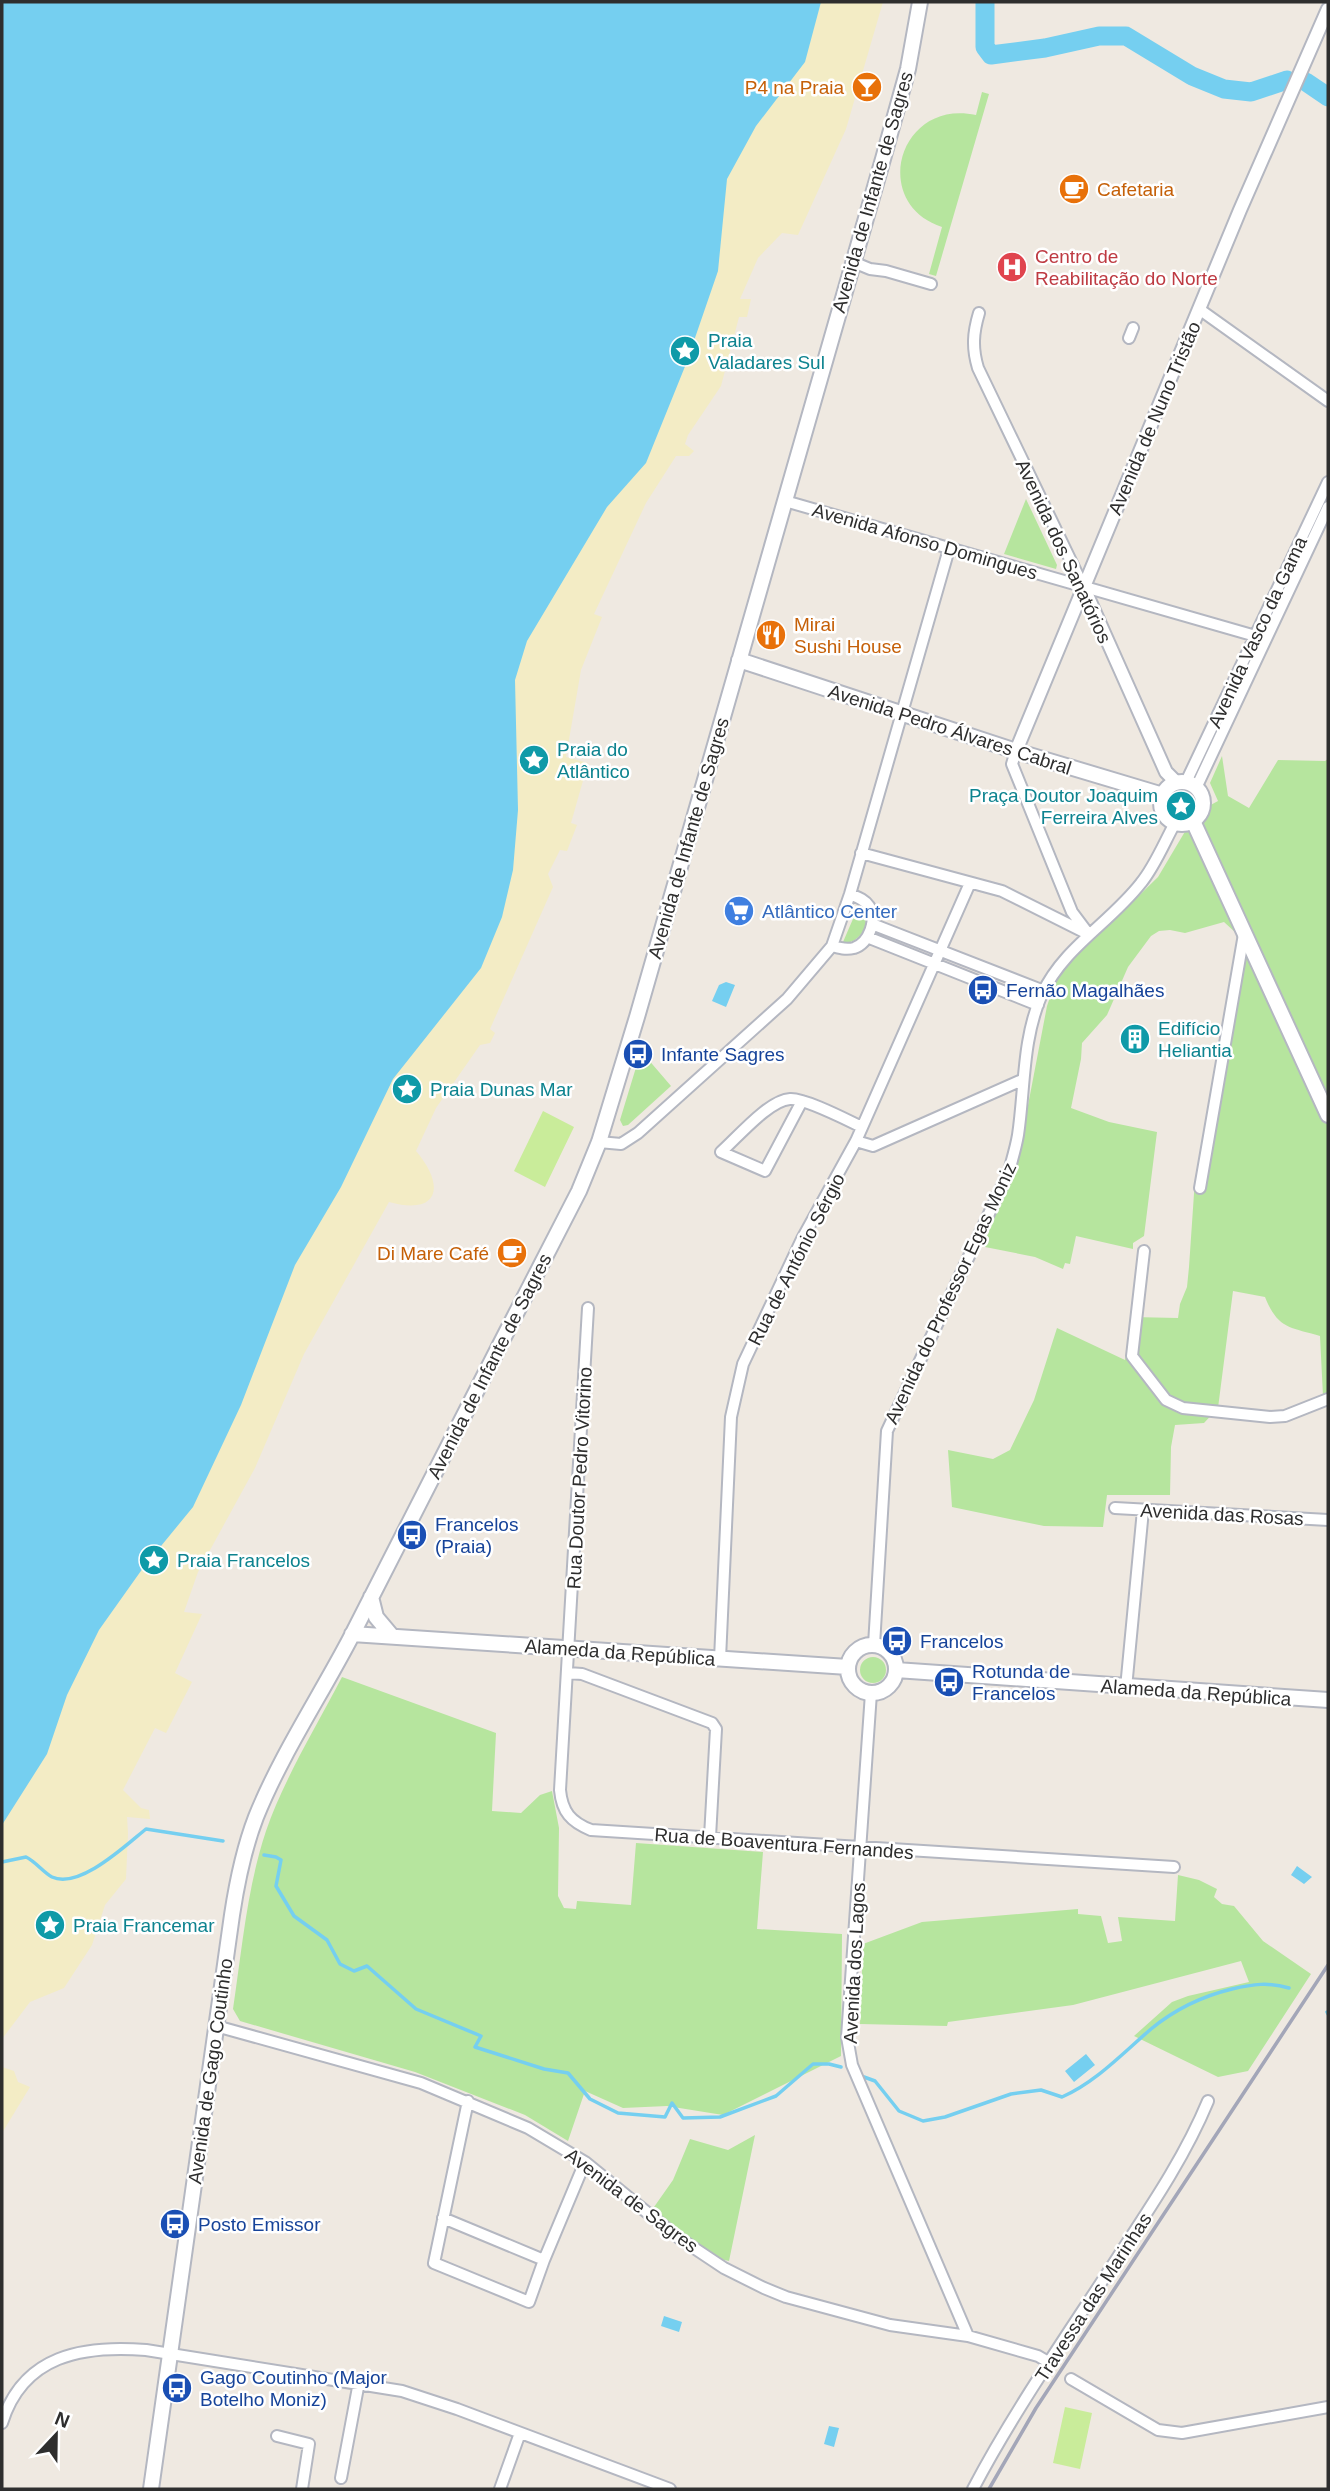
<svg xmlns="http://www.w3.org/2000/svg" width="1330" height="2491" viewBox="0 0 1330 2491" font-family="Arial,sans-serif">
<style>
.green{fill:#b6e59e}
.sand{fill:#f3ecc5}
.pitch{fill:#c9ec9a}
.water{fill:#75cff0}
.lines{fill:none;stroke-linecap:round;stroke-linejoin:round}
.stream{stroke:#75cff0;stroke-width:3.5}
.river{stroke:#75cff0;stroke-width:19}
.minor-casing{stroke:#b4b7c1;stroke-width:14}
.tertiary-casing{stroke:#b4b7c1;stroke-width:16}
.secondary-casing{stroke:#b4b7c1;stroke-width:18}
.minor{stroke:#fff;stroke-width:10}
.tertiary{stroke:#fff;stroke-width:12}
.secondary{stroke:#fff;stroke-width:14}
.rail{stroke:#a3a6b8;stroke-width:3.5}
.labels{text-anchor:middle;stroke-width:5;stroke-linejoin:round;paint-order:stroke}
.food-label{font-size:19px;fill:#c56008;stroke:#fff;text-anchor:end}
.street-label{font-size:19px;fill:#2e2e2e;stroke:#fff}
.health-label{font-size:19px;fill:#be3a42;stroke:#fff;text-anchor:start}
.culture-label{font-size:19px;fill:#0d838f;stroke:#fff;text-anchor:start}
.shop-label{font-size:19px;fill:#366cbe;stroke:#fff;text-anchor:start}
.transit-label{font-size:19px;fill:#164399;stroke:#fff;text-anchor:start}
</style>
<rect width="100%" height="100%" fill="#efe9e1"/>
<!-- green -->
<path class="green" d="M982,92L989,94L936,276L929,274L942,227C869,203 899,98 976,115Z
M1026,499L1057,565L1056,569L1004,554Z
M1222,756L1228,796L1249,808L1278,760L1325,761L1328,759V1395L1323,1396L1320,1336C1289,1327 1278,1329 1265,1297L1233,1291L1218,1408L1204,1423L1175,1425L1171,1447L1170,1495H1107L1103,1527L1044,1526L952,1507L948,1450L993,1459L1010,1450L1034,1400L1057,1328L1125,1360L1132,1317L1178,1318L1180,1304L1187,1287L1189,1267L1195,1179L1241,954L1236,933L1224,922L1185,933L1170,930L1159,931L1151,936L1128,967L1107,1015L1082,1043L1081,1059L1071,1108L1109,1122L1157,1132L1144,1236L1133,1243V1249L1076,1236L1070,1264L1065,1263L1063,1269L1035,1257L985,1247L989,1238L986,1236L1016,1168L1047,1006L1056,980L1071,956L1113,921L1158,877L1196,813L1218,801L1210,783Z
M1169 804a13 13 0 1 1 26 0a13 13 0 1 1-26 0Z
M859,905L866,915C867,930 860,940 845,944L843,942Z
M641,1051L671,1086L628,1125L623,1126L620,1120Z
M860 1670a13 13 0 1 1 26 0a13 13 0 1 1-26 0Z
M342,1677L496,1733L492,1811L521,1813L540,1795L552,1791L559,1828L558,1896L564,1908L576,1909L577,1901L631,1905L636,1843L763,1852L757,1929L842,1934L841,2056L723,2115L667,2106L623,2108L585,2091L568,2141L525,2115L415,2072L240,2021L233,2009C242,1949 247,1888 266,1831C283,1781 317,1725 342,1677Z
M1178,1875L1199,1880L1217,1889L1214,1897L1222,1904L1234,1906L1263,1941L1311,1974L1248,2071L1218,2077L1134,2036L1172,2002L1188,1996L1249,1982L1241,1961L1073,2005L948,2022L947,2026L860,2024L863,1944L922,1922L1078,1909V1914L1101,1916L1108,1943L1122,1941L1118,1917L1175,1921Z
M755,2135L729,2261L720,2259L658,2215L654,2207L673,2180L690,2139L728,2150Z"/>
<!-- sand -->
<path class="sand" d="M767,2H883L846,129L798,235L782,233L758,258L740,299H751L747,317H739L721,386L688,435L685,444L694,451L689,456H676L646,503L594,614L602,617L581,670L566,757L588,763L571,823L577,825L567,851L560,850L548,874L553,887L490,1029L495,1033L490,1043L480,1045L436,1108L416,1151C446,1186 439,1216 389,1202L304,1354L255,1468L198,1572L184,1612L202,1614L175,1673L192,1682L166,1733L155,1728L123,1790L141,1808L149,1810L150,1819L127,1817L128,1833L126,1879L105,1905L92,1945L64,1988L30,2002L2,2039V1740L497,675Z
M2,2067L14,2071L18,2082L30,2087L2,2133Z"/>
<!-- pitch -->
<path class="pitch" d="M543,1111L574,1127L545,1187L514,1171Z
M1065,2407L1092,2413L1080,2469L1053,2463Z"/>
<!-- water -->
<path class="water" d="M2,2H821L805,62L756,126L727,179L718,271L686,364L646,463L607,507L527,641L515,680L518,810L513,870L502,917L481,968L393,1079L341,1187L295,1265L241,1405L193,1507L143,1568L99,1630L67,1695L47,1754L2,1825Z
M726,982L735,985L726,1007L712,1001L719,985Z
M1297,1866L1312,1877L1304,1884L1291,1875Z
M1086,2054L1095,2065L1074,2082L1065,2071Z
M664,2316L682,2322L679,2332L661,2326Z
M829,2426L839,2428L834,2447L824,2444Z"/>
<g class="lines">
<!-- stream -->
<path class="stream" d="M264,1855L276,1857L281,1860L276,1886L294,1916L327,1940L340,1964L354,1971L367,1966L416,2009L481,2036L475,2047L544,2069L568,2073L590,2099L618,2113L665,2117L672,2103L683,2118L720,2117L776,2096L813,2064H829L841,2067
M2,1862L26,1857C36,1862 43,1872 52,1877C79,1890 126,1845 146,1829L223,1841
M1327,2012L1328,2014
M864,2077L875,2081L899,2111L923,2121L945,2117L1011,2094L1041,2090L1062,2097C1096,2082 1123,2053 1151,2029C1174,2010 1203,1996 1232,1989C1253,1984 1269,1982 1289,1988"/>
<!-- river -->
<path class="river" d="M985,2V47L991,55L1045,48L1099,36H1126L1192,76L1224,89L1251,92L1287,80
M1306,82L1328,97"/>
<!-- minor casing -->
<g class="minor-casing">
<path id="minor" d="M853,262L870,269L886,271L931,284
M1199,309L1328,401
M979,313C973,333 972,348 978,368L1083,586
M1129,338L1133,328
M785,501L1266,639
M1016,751L1012,764L1072,912L1087,932
M1186,782L1328,482
M1196,788L1328,507
M861,853L1002,891L1088,934
M872,924L1044,991
M867,937L1038,1005
M832,946C839,948 846,950 854,948C869,943 878,919 869,906C864,899 857,897 850,894
M802,1101L765,1171L721,1152C737,1138 769,1100 790,1099C805,1098 847,1120 862,1127
M856,1141L873,1146L1022,1080
M599,1142L621,1144L638,1133L787,999L832,946L850,894L949,549
M1200,1188L1244,934
M1144,1251L1132,1356L1166,1400L1183,1408L1270,1417L1285,1416L1328,1399
M588,1308L560,1790C562,1812 571,1822 591,1830L1174,1867
M1115,1508L1328,1520
M874,1645L887,1431L1009,1171C1012,1160 1016,1147 1018,1135C1025,1088 1022,1039 1042,994C1064,947 1110,923 1141,883C1155,866 1164,843 1175,823
M720,1659L731,1417L743,1364L802,1239L856,1141L970,883
M568,1673L582,1674L712,1723L716,1729L710,1837
M1126,1688L1143,1510
M871,1693L847,2037L852,2065L968,2336
M216,2026L421,2083L528,2128L585,2162L676,2236L724,2268L764,2288L786,2297L890,2325L968,2336L1038,2356L1050,2363
M443,2218L544,2260L529,2302L434,2263L468,2101
M544,2260L585,2162
M1071,2379L1158,2430L1182,2433L1328,2407
M2,2423C23,2355 83,2345 146,2350L402,2391L457,2409L670,2489
M277,2436L309,2444L302,2489
M341,2478L359,2382
M500,2489L520,2433
M973,2489C1016,2407 1073,2327 1123,2249C1154,2202 1186,2154 1208,2101"/>
</g>
<!-- tertiary casing -->
<g class="tertiary-casing">
<path id="tertiary" d="M1083,586L1166,772L1177,783
M1016,751L1240,210L1328,9"/>
</g>
<!-- secondary casing -->
<g class="secondary-casing">
<path id="secondary" d="M739,660L1016,751L1163,795
M1161 803a21 21 0 1 1 42 0a21 21 0 1 1-42 0Z
M1193,821L1328,1115
M371,1597L376,1617L392,1636
M352,1634L848,1667
M848 1669a24 24 0 1 1 48 0a24 24 0 1 1-48 0Z
M896,1670L1328,1700
M151,2489L232,1915C237,1882 244,1848 256,1817C281,1755 319,1698 350,1639C426,1490 502,1340 579,1191L599,1142L637,1017L883,159L908,69L920,2"/>
</g>
<!-- minor -->
<use href="#minor" class="minor"/>
<!-- tertiary -->
<use href="#tertiary" class="tertiary"/>
<!-- secondary -->
<use href="#secondary" class="secondary"/>
<!-- rail -->
<path class="rail" d="M989,2489L1036,2408L1328,1965"/>
</g>
<!-- icons -->
<defs>
<g id="bar-disc" transform="scale(1.575)"><circle r="9.5" fill="#e8710a" stroke="#fff"/><path d="M-6-5H6L.8 .8V4.5H3.5V6h-7V4.5H-.8V.8Z" fill="#fff"/></g>
<g id="cafe-disc" transform="scale(1.575)"><circle r="9.5" fill="#e8710a" stroke="#fff"/><path d="M-5.5-4.5H6V0H3Q3 3.5 0 3.5H-2.5Q-5.5 3.5-5.5 0ZM3-3.2v2h1.7v-2ZM-6 4.5H4V6H-6Z" fill="#fff"/></g>
<g id="hospital-disc" transform="scale(1.575)"><circle r="9.5" fill="#e0444e" stroke="#fff"/><path d="M-5-5h3v3.5h4V-5h3V5h-3V1.5h-4V5h-3Z" fill="#fff"/></g>
<g id="sight-disc" transform="scale(1.575)"><circle r="9.5" fill="#0f9aa8" stroke="#fff"/><path d="M0-6L1.8-2.2L6-1.7L2.9 1.2L3.7 5.4L0 3.3L-3.7 5.4L-2.9 1.2L-6-1.7L-1.8-2.2Z" fill="#fff"/></g>
<g id="restaurant-disc" transform="scale(1.575)"><circle r="9.5" fill="#e8710a" stroke="#fff"/><path d="M-5-6h1v4h1v-4h1v4h1v-4h1v5L-1.5 .5V6h-2V.5L-5-1ZM5-6V6H3V1.5H1.5Q1.5-4 5-6Z" fill="#fff"/></g>
<g id="supermarket-disc" transform="scale(1.575)"><circle r="9.5" fill="#3f7fe0" stroke="#fff"/><path d="M-6-5.5h2.5l.6 2H6L4.5 2H-2.5L-4.4-4H-6ZM-1.5 3.2a1.3 1.3 0 1 0 .1 0ZM3 3.2a1.3 1.3 0 1 0 .1 0Z" fill="#fff"/></g>
<g id="bus-disc" transform="scale(1.575)"><circle r="9.5" fill="#1a4fb4" stroke="#fff"/><path d="M-5-6H5V4H4V6H2V4H-2V6H-4V4H-5ZM-3.5-4V0h7V-4ZM-3.5 1.2v1.5H-2V1.2ZM2 1.2v1.5H3.5V1.2Z" fill="#fff"/></g>
<g id="building-disc" transform="scale(1.575)"><circle r="9.5" fill="#0f9aa8" stroke="#fff"/><path d="M-4-6H4V6H1V3H-1V6H-4ZM-2.5-4.3h1.7v1.8h-1.7ZM.8-4.3h1.7v1.8H.8ZM-2.5-1h1.7V.8h-1.7ZM.8-1h1.7V.8H.8Z" fill="#fff"/></g>
</defs>
<g fill-rule="evenodd">
<use href="#bar-disc" x="867" y="87"/>
<use href="#cafe-disc" x="1074" y="189"/>
<use href="#hospital-disc" x="1012" y="267"/>
<use href="#sight-disc" x="685" y="351"/>
<use href="#restaurant-disc" x="771" y="635"/>
<use href="#sight-disc" x="534" y="760"/>
<use href="#sight-disc" x="1181" y="806"/>
<use href="#supermarket-disc" x="739" y="911"/>
<use href="#bus-disc" x="983" y="990"/>
<use href="#building-disc" x="1135" y="1039"/>
<use href="#bus-disc" x="638" y="1054"/>
<use href="#sight-disc" x="407" y="1089"/>
<use href="#cafe-disc" x="512" y="1253"/>
<use href="#bus-disc" x="412" y="1535"/>
<use href="#sight-disc" x="154" y="1560"/>
<use href="#bus-disc" x="897" y="1641"/>
<use href="#bus-disc" x="949" y="1682"/>
<use href="#sight-disc" x="50" y="1925"/>
<use href="#bus-disc" x="175" y="2224"/>
<use href="#bus-disc" x="177" y="2388"/>
</g>
<g class="labels">
<!-- food labels -->
<g class="food-label">
<text x="844" y="94">P4 na Praia</text>
<text x="1097" y="196" text-anchor="start">Cafetaria</text>
<text x="794" y="631" text-anchor="start">Mirai<tspan x="794" dy="22">Sushi House</tspan></text>
<text x="489" y="1260">Di Mare Café</text>
</g>
<!-- street labels -->
<g class="street-label">
<text transform="translate(872 192) rotate(-74)" y="7">Avenida de Infante de Sagres</text>
<text transform="translate(1154 418) rotate(-67)" y="7">Avenida de Nuno Tristão</text>
<text transform="translate(925 541) rotate(16)" y="7">Avenida Afonso Domingues</text>
<text transform="translate(1064 551) rotate(65)" y="7">Avenida dos Sanatórios</text>
<text transform="translate(1257 632) rotate(-65)" y="7">Avenida Vasco da Gama</text>
<text transform="translate(950 729) rotate(18)" y="7">Avenida Pedro Álvares Cabral</text>
<text transform="translate(688 838) rotate(-74)" y="7">Avenida de Infante de Sagres</text>
<text transform="translate(796 1259) rotate(-63)" y="7">Rua de António Sérgio</text>
<text transform="translate(950 1293) rotate(-65)" y="7">Avenida do Professor Egas Moniz</text>
<text transform="translate(489 1366) rotate(-63)" y="7">Avenida de Infante de Sagres</text>
<text transform="translate(579 1478) rotate(-87)" y="7">Rua Doutor Pedro Vitorino</text>
<text transform="translate(1222 1514) rotate(3)" y="7">Avenida das Rosas</text>
<text transform="translate(620 1652) rotate(4)" y="7">Alameda da República</text>
<text transform="translate(1196 1692) rotate(4)" y="7">Alameda da República</text>
<text transform="translate(784 1843) rotate(4)" y="7">Rua de Boaventura Fernandes</text>
<text transform="translate(854 1963) rotate(-87)" y="7">Avenida dos Lagos</text>
<text transform="translate(210 2071) rotate(-82)" y="7">Avenida de Gago Coutinho</text>
<text transform="translate(632 2200) rotate(37)" y="7">Avenida de Sagres</text>
<text transform="translate(1093 2297) rotate(-57)" y="7">Travessa das Marinhas</text>
</g>
<!-- health labels -->
<g class="health-label">
<text x="1035" y="263">Centro de<tspan x="1035" dy="22">Reabilitação do Norte</tspan></text>
</g>
<!-- culture labels -->
<g class="culture-label">
<text x="708" y="347">Praia<tspan x="708" dy="22">Valadares Sul</tspan></text>
<text x="557" y="756">Praia do<tspan x="557" dy="22">Atlântico</tspan></text>
<text x="1158" y="802" text-anchor="end">Praça Doutor Joaquim<tspan x="1158" dy="22">Ferreira Alves</tspan></text>
<text x="1158" y="1035">Edifício<tspan x="1158" dy="22">Heliantia</tspan></text>
<text x="430" y="1096">Praia Dunas Mar</text>
<text x="177" y="1567">Praia Francelos</text>
<text x="73" y="1932">Praia Francemar</text>
</g>
<!-- shop labels -->
<g class="shop-label">
<text x="762" y="918">Atlântico Center</text>
</g>
<!-- transit labels -->
<g class="transit-label">
<text x="1006" y="997">Fernão Magalhães</text>
<text x="661" y="1061">Infante Sagres</text>
<text x="435" y="1531">Francelos<tspan x="435" dy="22">(Praia)</tspan></text>
<text x="920" y="1648">Francelos</text>
<text x="972" y="1678">Rotunda de<tspan x="972" dy="22">Francelos</tspan></text>
<text x="198" y="2231">Posto Emissor</text>
<text x="200" y="2384">Gago Coutinho (Major<tspan x="200" dy="22">Botelho Moniz)</tspan></text>
</g>
</g>
<!-- border -->
<rect width="1330" height="2491" fill="none" stroke="#2e2e2e" stroke-width="7"/>
<!-- north arrow -->
<g transform="translate(56 2435) rotate(22)" stroke="#ffffff" stroke-width="5" paint-order="stroke">
<path d="M0-5L12 26L0 18L-12 26Z" fill="#2e2e2e"/>
<text y="-10" font-size="19" font-weight="bold" text-anchor="middle" fill="#2e2e2e">N</text>
</g>
</svg>
